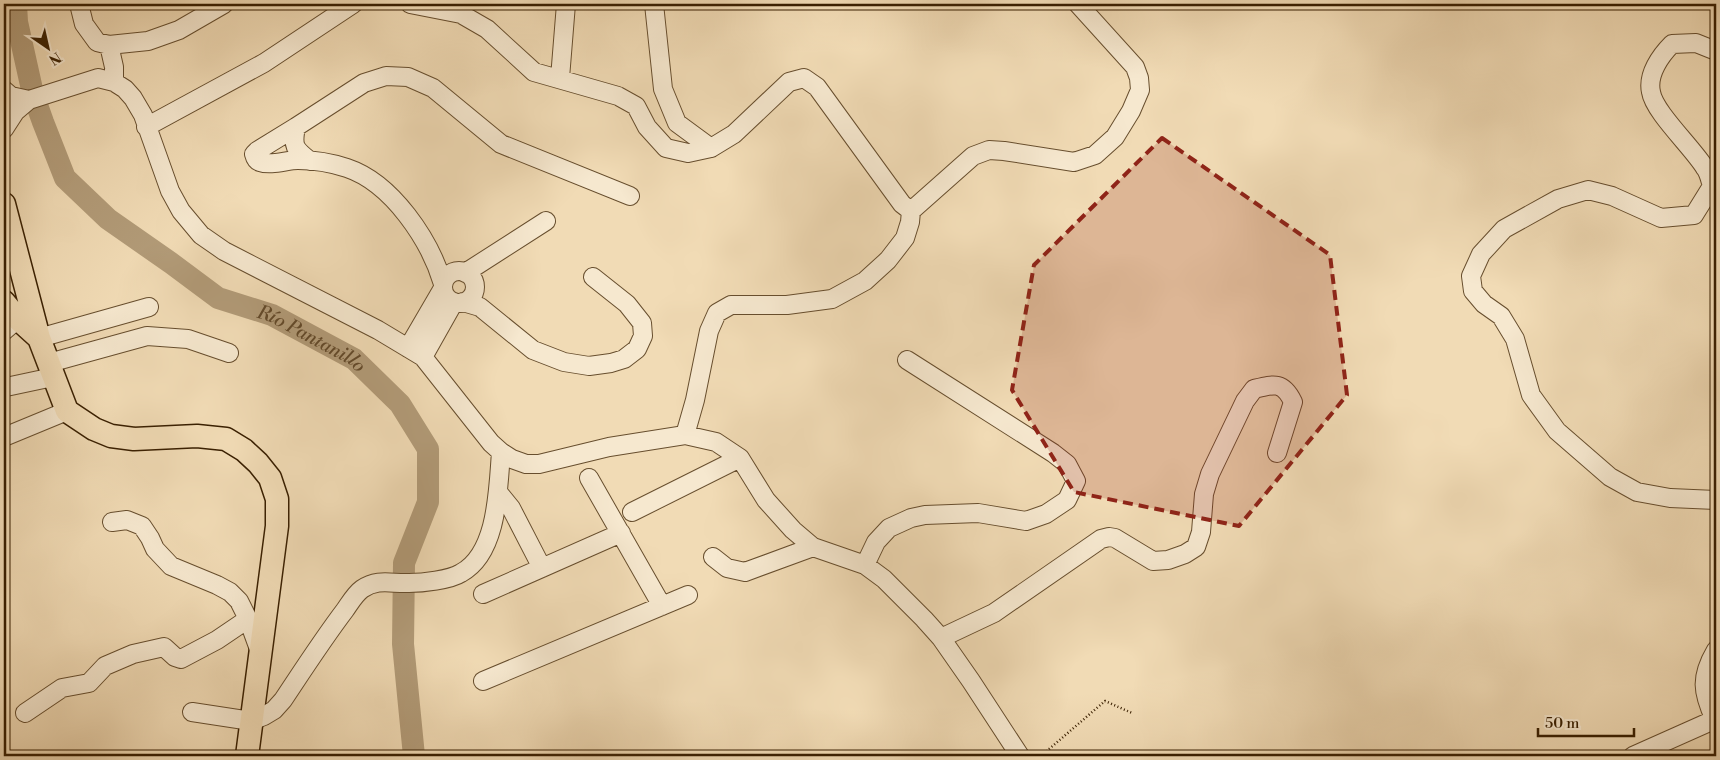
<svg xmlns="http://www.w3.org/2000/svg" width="1720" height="760" viewBox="0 0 1720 760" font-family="'Libre Bodoni',serif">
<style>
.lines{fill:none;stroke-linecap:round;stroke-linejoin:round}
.river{stroke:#b29b78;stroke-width:22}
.minor-casing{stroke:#674e2e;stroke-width:20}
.major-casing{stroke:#391f01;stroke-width:25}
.path{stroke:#391f01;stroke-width:2.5;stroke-dasharray:1 2.5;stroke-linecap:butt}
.minor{stroke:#f6e8cf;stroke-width:18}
.major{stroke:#f1dbb5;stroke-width:22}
.marked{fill:#8f2418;fill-opacity:0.2;stroke:#8f2418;stroke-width:4;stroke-dasharray:10 6;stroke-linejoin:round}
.labels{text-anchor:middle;stroke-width:5;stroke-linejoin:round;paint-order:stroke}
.water-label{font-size:19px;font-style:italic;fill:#634a2b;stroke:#f6e8cf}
</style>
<rect width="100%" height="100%" fill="#f1dbb5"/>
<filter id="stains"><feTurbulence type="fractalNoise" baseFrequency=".004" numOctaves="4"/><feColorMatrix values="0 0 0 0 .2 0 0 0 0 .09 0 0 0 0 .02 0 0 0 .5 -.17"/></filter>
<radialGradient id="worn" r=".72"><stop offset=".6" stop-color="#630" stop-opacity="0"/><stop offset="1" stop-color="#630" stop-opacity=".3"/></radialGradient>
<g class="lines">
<!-- river -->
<path class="river" id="s1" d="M16,4L17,22L33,94L43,122L65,178L108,219L171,263L218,298L272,315L354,359L400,404L428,449V502L404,563L403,644L414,756"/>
<!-- minor casing -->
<g class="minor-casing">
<path id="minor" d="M79,4L84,24L97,42L109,45L114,67V82
M410,4L461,14L487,29L534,72L618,96L636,106L647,127L666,148L688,153L711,148L734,134L789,82L804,78L817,87L902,204L911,211L973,156L989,150L1004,151L1074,162L1095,155L1115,137L1131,111L1140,90L1139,78L1135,67L1078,4
M654,4L663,89L677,123L711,148
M109,45L148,41L179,30L224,4
M1716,51L1696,43L1672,44C1661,55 1647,74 1651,92C1654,112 1693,148 1705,168C1709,173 1710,180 1712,186L1694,215L1661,218L1612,196L1588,190L1558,199L1504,229L1481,254L1471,276L1473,291L1484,304L1501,316L1515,339L1531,395L1557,431L1610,477L1637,492L1670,498L1716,500
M560,78L566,4
M4,90L11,96L29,100L98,78L114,82L125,89L133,98L143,115L170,191L181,211L201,235L224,251L378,330L423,357L491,443L501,452L512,459L526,464H539L609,447L685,435L716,442L740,458L766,500L793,530L813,547L865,565L884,579L924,619L941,638L971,681L1020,756
M146,127L264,63L353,4
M296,127L257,151L254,154C255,158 256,161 260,162C271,166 287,160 298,160C314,160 332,163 347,168C392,183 430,240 443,284
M4,129L15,112L29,100
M310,161C295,149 292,147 296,127L364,83L386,76L408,77L433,88L501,144L630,196
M443 287a16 16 0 1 1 32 0a16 16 0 1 1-32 0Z
M465,273L546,221
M463,302L480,307L533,350L564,362L589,366L611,363L624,359L637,349L643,336L642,323L627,304L593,277
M4,331L18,319
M39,338L149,307
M408,348L443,288
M423,357L454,302
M49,363L147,336L188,339L229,353
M4,386L6,387L53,377
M685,435L695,400L709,331L717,313L731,305H787L832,299L865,281L888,260L905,238L910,222L911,211
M4,437L67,411
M589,478L662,606
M498,492L511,508L542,568
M632,512L740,458
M112,522L127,520L142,526L150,538L155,549L171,566L217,585L230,592L239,601L248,619
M713,557L727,568L745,572L813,547
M865,565L876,542L889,528L911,518L925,515L978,513L1026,521L1046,514L1067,500L1076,481L1067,464L1053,453L907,360
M483,594L621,533
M941,638L994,613L1101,539L1109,537L1115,538L1153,561L1168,560L1185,554L1196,547L1201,532L1204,494L1210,474L1245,401L1254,389C1274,384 1283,381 1293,402L1277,453
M483,681L688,595
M192,712L251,721L264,716L274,710L283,700C303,670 323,639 345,610C350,603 355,594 362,589C378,578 392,584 409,583C422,583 450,580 461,573C498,553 498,489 501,452
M25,713L62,688L89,683L105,666L133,654L164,647L175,657L181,659L217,640L248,619L260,652
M1715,720C1702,692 1700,677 1716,650
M1633,756L1716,719"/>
</g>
<!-- major casing -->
<g class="major-casing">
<path id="major" d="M4,204L39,338L67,411L94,429L111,436L134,439L197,436L226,439L244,450L258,463L270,478L277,499V526L247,756
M4,302L18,319L39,338"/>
</g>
<!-- path -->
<path class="path" d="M1041,756L1105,701L1132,713"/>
<!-- minor -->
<use href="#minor" class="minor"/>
<!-- major -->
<use href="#major" class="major"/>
</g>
<!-- marked area -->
<path class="marked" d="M1162,138L1330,255L1347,395L1239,526L1074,492L1012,390L1034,265Z"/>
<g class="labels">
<!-- water labels -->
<g class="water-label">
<text dy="7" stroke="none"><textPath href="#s1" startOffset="479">Río Pantanillo</textPath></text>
</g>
</g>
<!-- margin -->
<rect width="1720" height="760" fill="none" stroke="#f1dbb5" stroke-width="20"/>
<rect x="5" y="5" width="1710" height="750" fill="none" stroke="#391f01" stroke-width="2.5"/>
<rect x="10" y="10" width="1700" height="740" fill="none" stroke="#391f01"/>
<!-- north arrow -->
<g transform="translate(48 48) rotate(146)" stroke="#f6e8cf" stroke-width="4" paint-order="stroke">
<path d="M0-4L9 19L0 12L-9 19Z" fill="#391f01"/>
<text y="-8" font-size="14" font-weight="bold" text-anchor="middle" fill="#391f01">N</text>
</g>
<!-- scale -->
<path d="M1538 728v8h96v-8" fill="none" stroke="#391f01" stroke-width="2.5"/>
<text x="1545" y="728" font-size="15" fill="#391f01" stroke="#f6e8cf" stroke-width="4" paint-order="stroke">50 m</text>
<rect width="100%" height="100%" filter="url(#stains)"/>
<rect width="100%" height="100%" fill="url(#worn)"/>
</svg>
